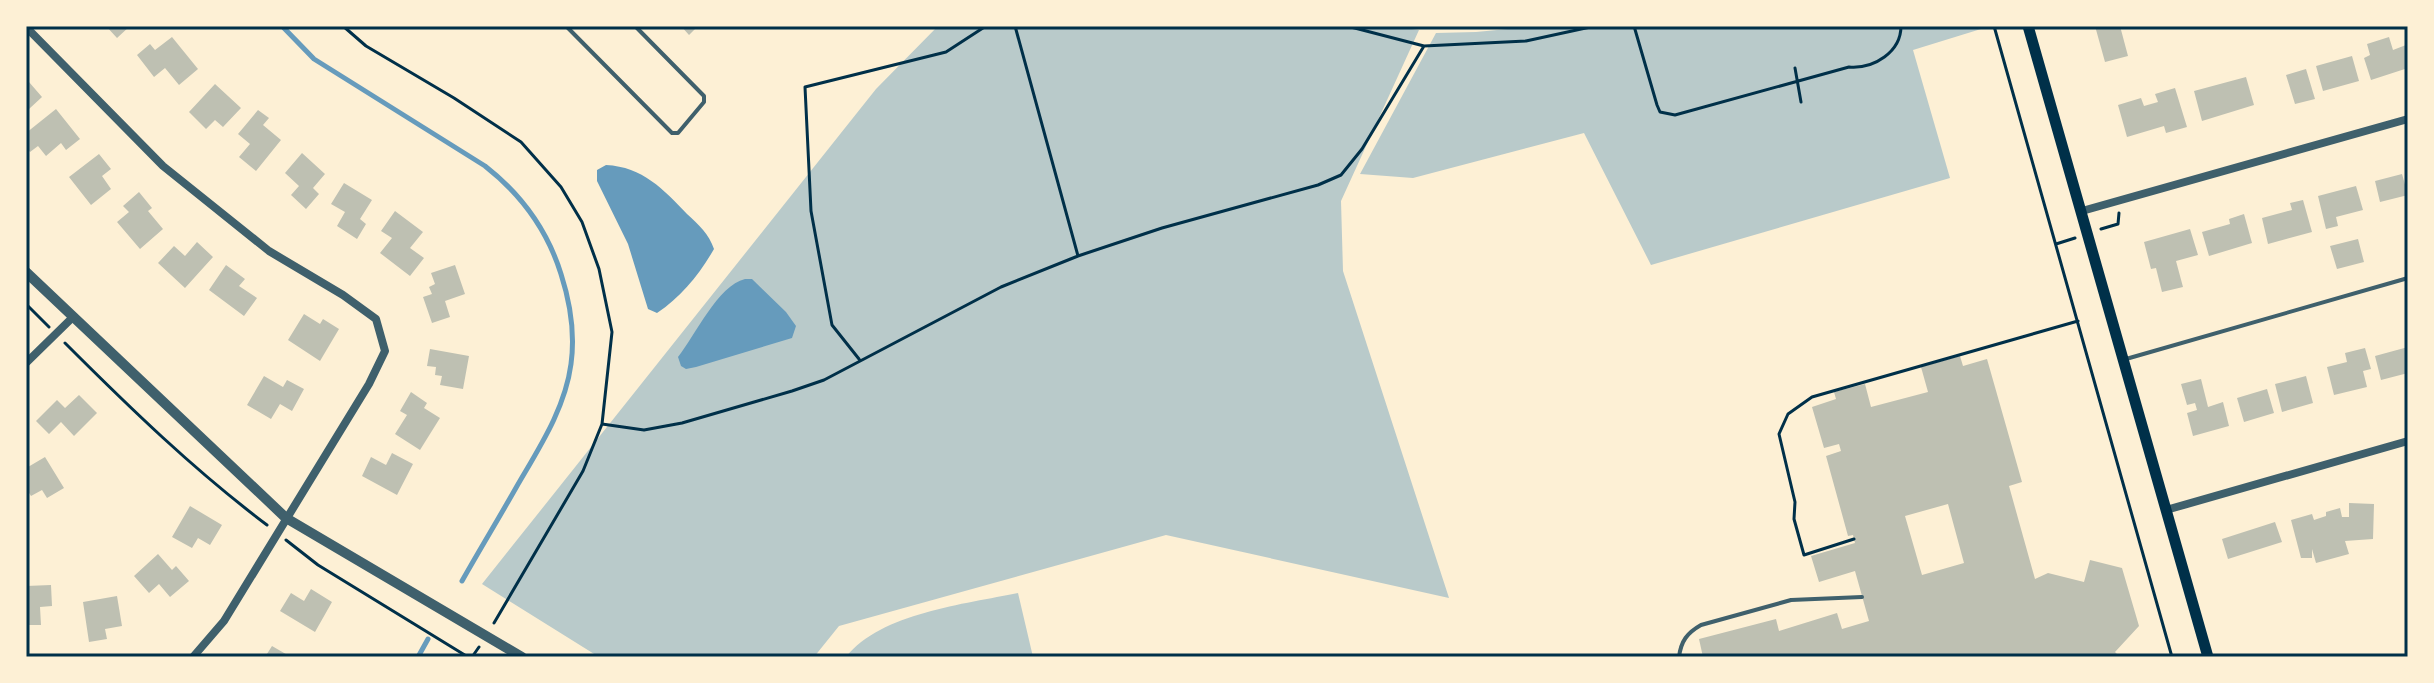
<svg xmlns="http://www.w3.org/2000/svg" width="2434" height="683" viewBox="0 0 2434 683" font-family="Montserrat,sans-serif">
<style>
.green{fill:#b9caca}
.water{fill:#669bbc}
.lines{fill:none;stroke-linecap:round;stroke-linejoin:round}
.stream{stroke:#669bbc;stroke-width:5}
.building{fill:#bec0b2;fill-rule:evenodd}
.path{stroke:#003049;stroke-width:3}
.service{stroke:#3f606c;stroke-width:4}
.minor{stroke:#3f606c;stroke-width:8}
.tertiary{stroke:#3f606c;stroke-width:10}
.secondary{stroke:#003049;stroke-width:11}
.neatline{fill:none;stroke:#003049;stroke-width:3}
</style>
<rect width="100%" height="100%" fill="#fdf0d5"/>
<!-- green -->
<path class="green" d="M938,26H1390L1419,30L1341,201L1343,271L1449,598L1166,535L839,626L814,657H599L482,584L876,89Z
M1538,26H1980L1981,29L1913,50L1950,178L1651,265L1584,133L1413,178L1360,174L1436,33L1476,32Z
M1018,593L1033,657H846C881,613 965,604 1018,593Z"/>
<!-- water -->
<path class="water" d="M606,165C643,167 663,189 687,214C699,225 709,234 714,249C699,275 681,297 657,313L648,309L628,244L597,181V170Z
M745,279H752L786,312L796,326L792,338L696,367L686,369L681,366L678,357C695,336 718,285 745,279Z"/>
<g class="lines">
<!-- stream -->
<path class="stream" d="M282,26L314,59L485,166C522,195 547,229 561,274C570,302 575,335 571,364C565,409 539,448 517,486C499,518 480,549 462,581
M418,657L428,639"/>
</g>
<!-- building -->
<path class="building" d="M106,26H130L117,38Z
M681,26H698L689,35Z
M2095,26H2120L2128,56L2105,62Z
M172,37L198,69L179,85L165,68L154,77L137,55L150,44L155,50Z
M2389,37L2393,50L2406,45L2408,68L2371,80L2364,58L2370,55L2367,44Z
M2352,56L2359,81L2323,91L2316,66Z
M2306,69L2315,99L2295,104L2286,75Z
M2246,77L2254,105L2202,121L2194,91Z
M29,82L42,97L29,109L26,107V85Z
M215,84L241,108L223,127L215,120L206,129L189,112Z
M2175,88L2187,127L2166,133L2164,126L2127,137L2118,105L2141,98L2144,106L2158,102L2155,94Z
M56,109L80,139L66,150L61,143L46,156L38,146L30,152L26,147V133Z
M258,110L269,118L263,125L281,140L256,171L239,157L250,144L238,134Z
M302,153L325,174L313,188L319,194L306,209L291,195L299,186L285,173Z
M99,154L111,169L102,176L111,189L91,205L69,177Z
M2402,174L2408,195L2380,202L2375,181Z
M344,183L372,200L360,219L366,224L357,239L337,226L345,212L331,204Z
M2356,186L2363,210L2336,217L2338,226L2326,229L2318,196Z
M139,192L152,208L148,211L163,229L140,249L117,222L129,212L123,206Z
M2303,200L2312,232L2268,244L2262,218L2292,210L2290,203Z
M395,211L423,232L410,248L424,258L410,276L380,253L392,238L381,231Z
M2244,214L2252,243L2209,256L2202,232L2230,224L2229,219Z
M2190,229L2198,255L2176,261L2183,287L2162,292L2156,268L2151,269L2144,242Z
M2358,239L2364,262L2337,269L2330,246Z
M197,242L213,257L185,288L158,263L174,246L185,256Z
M226,265L245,279L239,286L257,298L244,316L209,290Z
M455,265L465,294L445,301L450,317L432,323L423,297L432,294L429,287L435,284L431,273Z
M304,314L320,324L323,319L339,329L320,361L288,340Z
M2408,347V373L2381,380L2375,356Z
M2365,348L2371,369L2363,371L2367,387L2334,395L2327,367L2347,362L2345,353Z
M430,349L469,356L463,389L440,385L442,376L435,375L436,367L427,366Z
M1960,356L1963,366L1987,359L2022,482L2009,486L2035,579L2048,573L2084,582L2090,560L2122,568L2139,626L2115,652L2120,657H1703L1699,639L1776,619L1779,631L1837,613L1842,629L1869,621L1855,571L1819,582L1811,556L1855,543L1853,535L1848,536L1826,456L1841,451L1839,444L1824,448L1812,407L1836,399L1834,392L1865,384L1871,407L1928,392L1921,367ZM1948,504L1964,563L1922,575L1905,516Z
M264,376L283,387L287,380L304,389L292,411L280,404L271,419L247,405Z
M2306,376L2313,403L2282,412L2275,384Z
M2201,379L2208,407L2223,402L2229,426L2193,436L2187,413L2197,410L2195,403L2187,405L2181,384Z
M2267,389L2274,413L2244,422L2237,398Z
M411,392L427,403L424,408L440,418L420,450L395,434L407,415L400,411Z
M79,395L97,413L74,436L61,422L49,434L36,421L57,400L65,408Z
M392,453L413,464L397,495L362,476L371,457L386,465Z
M45,457L64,488L47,498L42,490L31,496L26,488V463L28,467Z
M2349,503L2374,504L2373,539L2345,541L2349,554L2316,563L2312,549V558H2301L2291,520L2312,514L2314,520L2326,516V512L2340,508L2342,517H2349Z
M190,506L222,525L210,545L198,538L192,548L172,537Z
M2275,522L2282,542L2228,559L2222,539Z
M158,554L172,570L176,566L189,581L170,597L159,584L149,593L134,576Z
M51,585L52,606L40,607L41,625H26V586Z
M311,589L332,602L315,632L280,611L291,593L304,601Z
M117,596L122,626L105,629L107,639L89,642L83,602Z
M272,646L291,657H265Z"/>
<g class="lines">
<!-- path -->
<path class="path" d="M343,26L366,46L454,98L521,142L561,187L582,222L599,269L612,332L602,424L583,471L494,623
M1015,26L1078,256
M1347,26L1424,46L1526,41L1595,26
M1634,26L1657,105L1660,112L1675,115L1849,67C1874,69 1901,52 1901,26
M1994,26L2172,657
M1795,68L1801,102
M2101,229L2118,224L2119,213
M2056,244L2075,238
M26,304L49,327
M65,343C130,408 194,470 267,525
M859,359L832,325L811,211L805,87L946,52L986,26
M602,424L644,430L682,423L792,391L824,380L1001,287L1078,256L1162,228L1318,185L1341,175L1362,149L1424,46
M1854,539L1804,555L1794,519L1795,502L1779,434L1788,414L1812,397L2078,321
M286,540L318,565L468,657
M472,657L479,647"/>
<!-- service -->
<path class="service" d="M566,26L672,133H678L704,102V96L635,26
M2126,359L2408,278
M1679,657C1681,641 1687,633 1701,625L1791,600L1862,597"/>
<!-- minor -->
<path class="minor" d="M26,27L163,166L269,251L343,295L376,319L385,351L369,384L224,621L193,657
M2082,211L2408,119
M26,363L72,318
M2166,510L2408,441"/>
<!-- tertiary -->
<path class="tertiary" d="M26,272L286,518L522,657"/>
<!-- secondary -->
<path class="secondary" d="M2028,26L2208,657"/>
</g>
<!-- border -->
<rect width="2434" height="683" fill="none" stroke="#fdf0d5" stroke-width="56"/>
<rect x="28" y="28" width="2378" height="627" class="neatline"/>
</svg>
